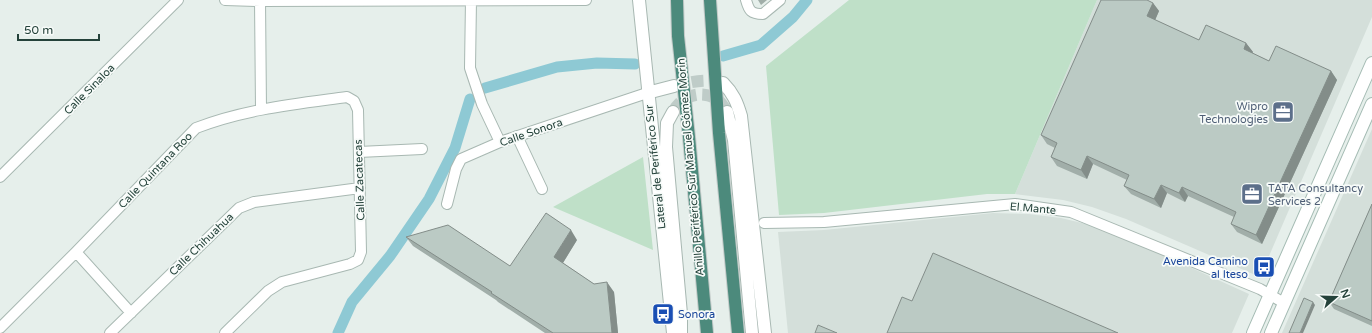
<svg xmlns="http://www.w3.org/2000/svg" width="1372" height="333" viewBox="0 0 1372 333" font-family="'Varela Round',sans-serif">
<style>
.built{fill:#d4dfda}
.green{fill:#bfe0c8}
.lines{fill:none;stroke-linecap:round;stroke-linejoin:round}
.canal{stroke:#8ec9d4;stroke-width:11}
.tertiary-tunnel{stroke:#bfccc8;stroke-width:12;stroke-dasharray:12 6;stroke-linecap:butt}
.minor-casing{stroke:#a8b8b2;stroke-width:12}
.tertiary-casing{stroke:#a8b8b2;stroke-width:14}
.secondary-casing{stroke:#a4bbb3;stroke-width:14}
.trunk-casing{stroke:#c2cac8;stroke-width:14}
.minor{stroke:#fff;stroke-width:10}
.tertiary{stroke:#fff;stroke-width:12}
.secondary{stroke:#fff;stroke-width:12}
.trunk{stroke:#4c8a7c;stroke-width:12}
.wall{fill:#a1aea9}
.shaded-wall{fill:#838d89}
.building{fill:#bbcac4;stroke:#838d89}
.labels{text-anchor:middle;stroke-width:3.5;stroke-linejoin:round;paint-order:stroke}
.street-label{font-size:11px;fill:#24423a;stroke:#f7fbf9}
.service-label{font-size:11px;fill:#4e5e75;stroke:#f7fbf9;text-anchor:end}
.transit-label{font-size:11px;fill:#164399;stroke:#f7fbf9;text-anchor:end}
</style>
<rect width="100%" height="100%" fill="#e6efeb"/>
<!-- built -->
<path class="built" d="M1097,0H1372V17L1260,277L1126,219L1092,207L1063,200L1015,194Z
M1372,129V333H1282Z
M993,213L1028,214L1061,218L1086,224L1121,236L1249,294L1232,333H788L778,232L824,230Z"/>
<!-- green -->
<path class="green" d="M849,0H1097L1015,194H987L824,213L779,215L766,66Z
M643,157L653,250L553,207Z"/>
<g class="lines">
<!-- canal -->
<path class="canal" d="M723,56L761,45L793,17L807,0
M485,88L557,67L597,63L635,64
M338,333L352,302L390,256L429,199L455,148L470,99"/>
<!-- tertiary-tunnel -->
<path class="tertiary-tunnel" d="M674,86C691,82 706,78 723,83
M673,112C681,96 701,89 717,99C721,102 724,107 727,112"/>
<!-- minor casing -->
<g class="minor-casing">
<path id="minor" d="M225,0L260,1L586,0
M260,0L261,109
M471,0L470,68L482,104L500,142
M746,0C749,11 751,14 763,14L780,0
M517,136L542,189
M359,152L422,149
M0,177L178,0
M447,204L456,169L461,159L500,142L647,93
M764,223L824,222L1015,204L1071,212L1260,289L1284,303
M76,252L131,313
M0,328L76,252L196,128C245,109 296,104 347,97L354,101L358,110L361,252L358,260L350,264L282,282L268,291L225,333
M110,333L239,208L254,202L360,188"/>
</g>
<!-- tertiary casing -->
<g class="tertiary-casing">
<path id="tertiary" d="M639,0L673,333
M723,83C733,93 737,102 741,116L765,333
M647,93L674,86
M673,112L667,123L666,147L681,314V333
M727,112L734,140L752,333"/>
</g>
<!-- secondary casing -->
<g class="secondary-casing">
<path id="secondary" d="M1253,333L1372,63
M1271,333L1372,104"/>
</g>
<!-- trunk casing -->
<g class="trunk-casing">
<path id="trunk" d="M677,0L678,36L689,137L707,333
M710,0L719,133L738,333"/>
</g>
<!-- minor -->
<use href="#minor" class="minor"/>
<!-- tertiary -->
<use href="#tertiary" class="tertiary"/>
<!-- secondary -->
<use href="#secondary" class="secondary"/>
<!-- trunk -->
<use href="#trunk" class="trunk"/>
</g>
<!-- wall -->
<path class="wall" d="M758,0H767L761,5Z
M1153,3L1159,11L1155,20L1199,40L1246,43L1253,52L1252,53L1269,61L1331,71L1337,80L1262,244L1237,232L1231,224L1234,217L1188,196L1185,202L1167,193L1161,208L1131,194L1124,186L1127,180L1093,164L1087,179L1057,166L1051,157L1055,148L1047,144L1041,135Z
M1372,204V326L1334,309L1329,302Z
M406,237L510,266L577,240L563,263L594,284L614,292L618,333H545L498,302L496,300L413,246Z"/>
<!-- shaded-wall -->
<path class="shaded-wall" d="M1153,3L1159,11L1153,25L1147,16Z
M1246,43L1253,52L1250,58L1244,49Z
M1331,71L1337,80L1262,244L1256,235Z
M1087,156L1093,164L1087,179L1081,170Z
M1161,185L1167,193L1161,208L1154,199Z
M1182,187L1188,196L1185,202L1179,193Z
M571,230L577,240L561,266L554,257Z
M607,282L614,292L618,333H612Z
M1313,302L1315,305L1303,333H1300Z"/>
<!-- building -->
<path class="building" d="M1101,0H1147L1153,3L1147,16L1199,40L1206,25L1246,43L1244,49L1269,61L1276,46L1331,71L1256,235L1231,224L1236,212L1182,187L1179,193L1161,185L1154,199L1124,186L1129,175L1087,156L1081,170L1051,157L1057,143L1041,135Z
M1372,204V321L1329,302Z
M546,213L571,230L554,257L594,284L607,282L612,333H553L491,293L492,292L406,237L448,225L510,266Z
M933,253L1118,333H887L902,297L912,301Z
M1304,298L1313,302L1300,333H1289Z
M818,325L837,333H815Z"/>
<!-- icons -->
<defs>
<g id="office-square" transform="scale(1.15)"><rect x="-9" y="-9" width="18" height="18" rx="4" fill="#5c6f8a" stroke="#f7fbf9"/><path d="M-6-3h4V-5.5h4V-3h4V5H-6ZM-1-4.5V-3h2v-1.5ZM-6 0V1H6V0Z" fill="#fff"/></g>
<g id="bus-square" transform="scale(1.15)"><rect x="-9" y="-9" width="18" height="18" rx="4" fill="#1a4fb4" stroke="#f7fbf9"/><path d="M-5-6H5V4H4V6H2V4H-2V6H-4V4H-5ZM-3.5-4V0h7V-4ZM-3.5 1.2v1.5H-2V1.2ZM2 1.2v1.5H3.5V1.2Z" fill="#fff"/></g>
</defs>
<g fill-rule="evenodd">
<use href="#office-square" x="1283" y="112"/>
<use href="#office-square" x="1252" y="194"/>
<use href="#bus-square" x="1264" y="267"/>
<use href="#bus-square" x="663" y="314"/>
</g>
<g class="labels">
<!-- street labels -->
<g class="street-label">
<text transform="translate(89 89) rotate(-45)" y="4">Calle Sinaloa</text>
<text transform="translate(531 132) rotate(-19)" y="4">Calle Sonora</text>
<text transform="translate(655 167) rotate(-96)" y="4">Lateral de Periférico Sur</text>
<text transform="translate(690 167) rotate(-95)" y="4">Anillo Periférico Sur Manuel Gómez Morín</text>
<text transform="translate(155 170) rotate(-46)" y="4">Calle Quintana Roo</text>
<text transform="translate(359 180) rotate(-92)" y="4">Calle Zacatecas</text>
<text transform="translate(1033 208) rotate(5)" y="4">El Mante</text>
<text transform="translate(201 244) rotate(-44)" y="4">Calle Chihuahua</text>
</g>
<!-- service labels -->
<g class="service-label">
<text x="1268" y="110">Wipro<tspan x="1268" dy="13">Technologies</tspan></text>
<text x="1268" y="192" text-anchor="start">TATA Consultancy<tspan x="1268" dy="13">Services 2</tspan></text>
</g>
<!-- transit labels -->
<g class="transit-label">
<text x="1248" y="265">Avenida Camino<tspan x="1248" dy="13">al Iteso</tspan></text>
<text x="678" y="318" text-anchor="start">Sonora</text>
</g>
</g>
<!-- north arrow -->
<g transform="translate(1336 297) rotate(70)" stroke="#f7fbf9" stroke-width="3" paint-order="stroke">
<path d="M0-3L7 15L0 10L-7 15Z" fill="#24423a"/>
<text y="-6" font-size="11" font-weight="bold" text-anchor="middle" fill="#24423a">N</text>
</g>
<!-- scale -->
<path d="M18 34v6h81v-6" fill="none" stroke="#24423a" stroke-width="2"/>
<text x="24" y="34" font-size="12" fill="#24423a" stroke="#f7fbf9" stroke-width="3" paint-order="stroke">50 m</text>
</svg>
